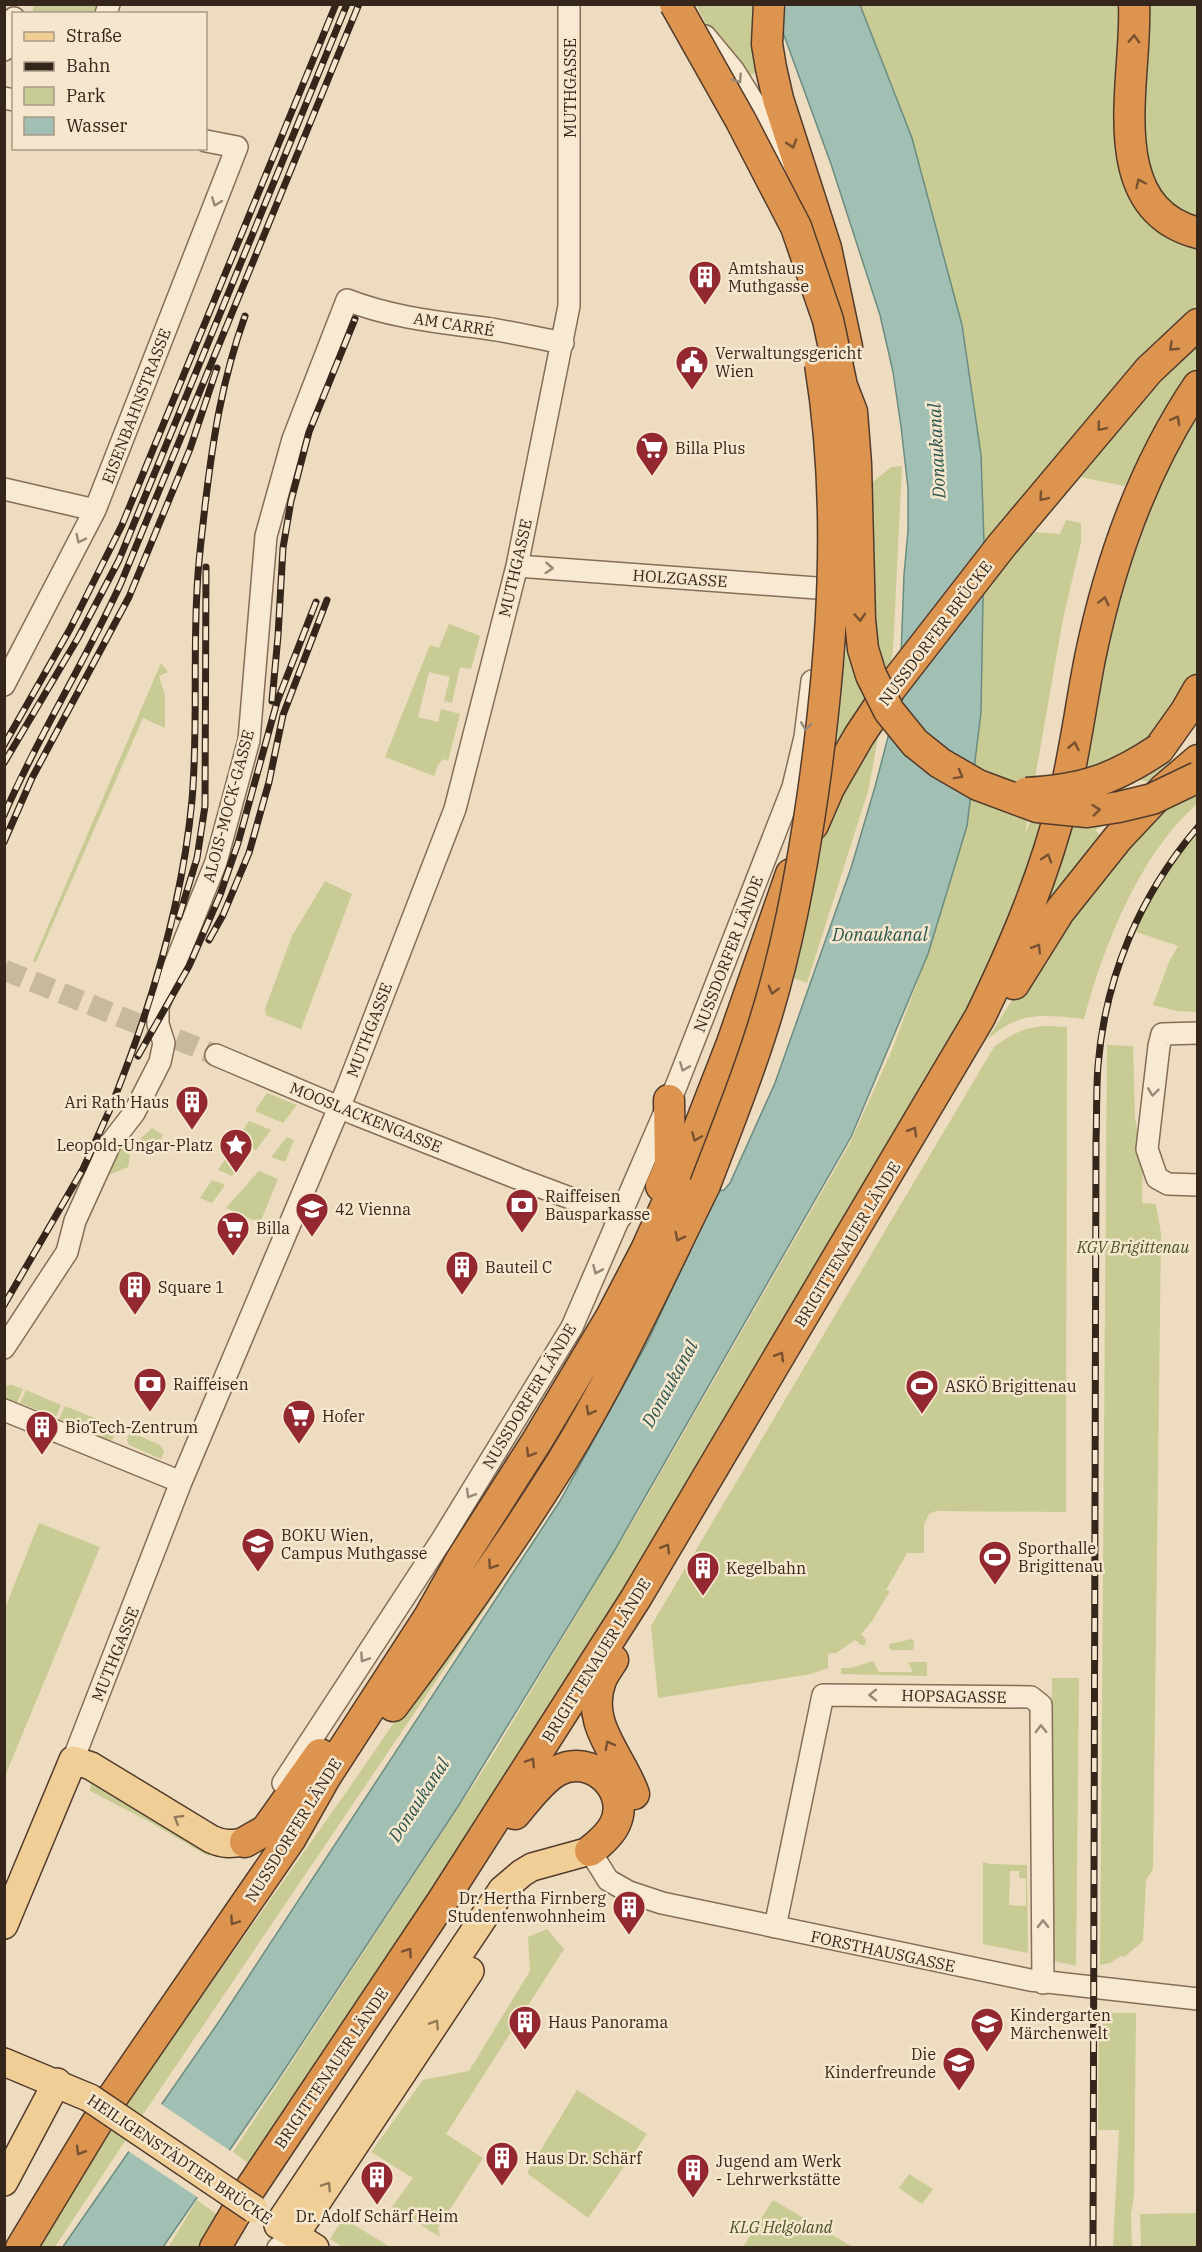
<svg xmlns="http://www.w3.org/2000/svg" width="1202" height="2252" viewBox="0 0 1202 2252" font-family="'IBM Plex Serif',serif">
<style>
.green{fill:#c8cb93;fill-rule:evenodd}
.water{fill:#a2bfb4;stroke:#6a8c81;stroke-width:1.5}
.pier{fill:#eddcbf}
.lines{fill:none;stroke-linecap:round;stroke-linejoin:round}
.minor-tunnel{stroke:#c8b89e;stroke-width:21;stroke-dasharray:21 10;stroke-linecap:butt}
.minor-casing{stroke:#866d58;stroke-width:24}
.major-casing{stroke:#533b2c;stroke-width:30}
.highway-casing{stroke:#533b2c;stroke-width:33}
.minor{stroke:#f8ead2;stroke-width:21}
.major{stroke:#f1ce96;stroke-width:27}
.highway{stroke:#dd944f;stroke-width:30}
.rail-casing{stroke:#35261c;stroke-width:7}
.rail{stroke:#f5e7ce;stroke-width:4.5;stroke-dasharray:14;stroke-linecap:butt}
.major-bridge-casing{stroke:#533b2c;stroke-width:30;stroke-linecap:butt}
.highway-bridge-casing{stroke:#533b2c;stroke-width:33;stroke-linecap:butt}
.major-bridge{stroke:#f1ce96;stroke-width:27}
.highway-bridge{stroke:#dd944f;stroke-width:30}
.oneway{stroke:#785230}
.oneway2{stroke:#968877}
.oneway3{stroke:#937a59}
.labels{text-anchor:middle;stroke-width:5;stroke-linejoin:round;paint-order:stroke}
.street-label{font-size:16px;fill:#35261c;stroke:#f5e7ce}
.poi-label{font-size:16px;fill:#35261c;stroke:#f5e7ce;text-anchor:start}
.park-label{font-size:16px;font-style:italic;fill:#495123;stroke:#f5e7ce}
.water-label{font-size:18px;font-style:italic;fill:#2b554f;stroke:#f5e7ce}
</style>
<rect width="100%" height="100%" fill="#eddcbf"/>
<!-- green -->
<path class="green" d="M34,5V4L96,5L94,13H32Z
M696,5H757L758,71L737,83Z
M860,5H1128L1124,157L1197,242V304L1057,454L1046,486L1024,495L1022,531L1060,534L1066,520L1081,523V542L1063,619L1025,834L1031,820L1051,822L1010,928L900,1134L594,1642L255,2168L233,2152L491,1758L637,1514L850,1143L892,1050L928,954L967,826L981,712L984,542L981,455L962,325L912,138Z
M1141,5H1197V222L1185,218L1143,171Z
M1197,338V366L1187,380L1129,487L1081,477L1167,368Z
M1197,402V675L1194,683L1156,734L1173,766L1151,783C1120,771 1129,797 1118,814C1113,822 1102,825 1095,830L1100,835L1122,822L1042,925L1046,894L1130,544Z
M902,466L893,650L869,788L807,983L794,978L873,482L891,467Z
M449,624L480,636L471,669L460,667L452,703L444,701L450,677L429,672L418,717L438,722L441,709L460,714L448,761L443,759L438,765L434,776L385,757L430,645L439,648Z
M161,663L168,672L159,676L165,695V728L143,718L36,962L33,961Z
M1197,773V804C1140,853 1103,947 1084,1019C1044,1015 1020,1010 987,1040L1043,950L1096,879Z
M1197,827V1012L1177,1011L1153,1005L1169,962L1178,946L1131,930L1162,873Z
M325,881L352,894L301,1029L266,1015L265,1009L292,936Z
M1047,1026L1067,1027L1066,1512L936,1511L929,1514L924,1524V1553H907L886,1590L890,1591L872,1621L861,1634L866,1640L865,1645H861L855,1640L836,1653L828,1654V1668L811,1674L658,1698L651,1626L994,1047C1012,1034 1024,1027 1047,1026Z
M1107,1045L1133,1046L1135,1118L1140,1148L1143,1155L1142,1203L1156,1204L1161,1234L1153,1869L1146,1880L1143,1941L1124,1957L1121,1956L1110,1963L1100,1965Z
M267,1093L297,1105L283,1123L255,1111Z
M249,1121L271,1130L256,1150L235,1142Z
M152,1128L163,1135L155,1148L135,1144Z
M287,1137L294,1140L285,1162L271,1157Z
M125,1146L130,1156L128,1167L107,1176L117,1153Z
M226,1158L241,1164L232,1176L218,1170Z
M259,1171L278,1179L260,1223L226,1208Z
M212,1180L225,1185L212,1203L200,1198Z
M12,1385L23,1389L16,1405C5,1401 5,1397 4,1386Z
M26,1390L61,1405L56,1417L20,1403Z
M65,1406L102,1421L97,1434L59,1419Z
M106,1422L117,1427L113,1439L107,1443L99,1439Z
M130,1432L160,1445L164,1451L161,1459L129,1445L127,1440Z
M39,1523L100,1547L5,1776V1608Z
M494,1577L503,1582L117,2153L55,2247L36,2248L101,2139L345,1794Z
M912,1639L914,1641L913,1650H892L889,1648L890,1644Z
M873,1661L879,1672H913L908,1662H927V1676L841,1674V1668H851Z
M1052,1678H1079L1076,1966L1054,1961L1049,1926Z
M91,1781L213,1854L208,1856L148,1821L90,1791Z
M983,1862L990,1864L1027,1865L1028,1953L983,1944ZM1010,1871H1019V1878L1026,1879V1906L1009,1905Z
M547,1929L564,1949L446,2134L483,2158L438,2228L440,2237L392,2207L413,2178L371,2152L423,2080L469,2071L530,1971L528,1937Z
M1099,2013H1136L1134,2195L1131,2214L1132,2247H1113L1119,2130H1098Z
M577,2090L647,2134L588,2218L527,2173Z
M909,2174L933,2189L922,2204L899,2188Z
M197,2200L223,2219L205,2247L168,2248Z
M773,2200L853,2247H743Z
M1197,2213V2247H1141L1140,2214Z
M343,2218L390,2247H343L330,2239Z"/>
<!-- water -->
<path class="water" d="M773,5H860L912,138L962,325L981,455L984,542L981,712L967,826L928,954L851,1137L613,1553L459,1805L277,2081L163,2247L62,2248L220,2020L560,1501L647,1343L718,1191L724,1190L730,1183L775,1083L851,868L875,787L893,718L901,656L904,575L908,531V488L901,426L893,372L880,315L831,164Z"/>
<!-- pier -->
<path class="pier" d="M158,2102L232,2152L200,2199L125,2149Z"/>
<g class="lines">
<!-- minor-tunnel -->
<path class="minor-tunnel" d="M4,970L216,1055"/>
<!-- minor casing -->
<g class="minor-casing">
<path id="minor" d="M106,14L109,4
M705,36L734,71L754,103L778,167
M4,50L14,18
M4,98L14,100
M4,489L95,510
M517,566L844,590
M4,685L95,510L237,147L206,141
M1198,1033L1162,1034L1159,1046L1147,1149L1157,1178L1168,1184L1198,1185
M216,1055L355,1114L517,1178
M522,1180L621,1217
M4,1348L67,1252L75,1221L110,1144L134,1113L160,1062L164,1043L158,1024V1007L216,862L249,740L266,536L293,439L347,300C385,315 427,321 468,326C500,329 531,337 563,343
M4,1410L181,1482
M73,1760L181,1482L346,1091L455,809L517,566L569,306V4
M283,1783L443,1538L572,1327L677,1084L793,787L805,737L812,681
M590,1851L608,1880L629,1892L662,1903L1030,1980L1198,1999
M775,1927L823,1695L1031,1697L1041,1705L1043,1983
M278,2248L295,2235"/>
</g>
<!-- major casing -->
<g class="major-casing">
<path id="major" d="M4,1925L73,1760L91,1766L211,1839C224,1845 232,1844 245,1842
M4,2062L90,2098
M4,2182L57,2082
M278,2225L502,1890L522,1873L532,1867L590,1851
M280,2226L315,2248
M295,2235L470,1971"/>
</g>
<!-- highway casing -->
<g class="highway-casing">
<path id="highway" d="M769,4L767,44L771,68L778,99L826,248L847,347
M1134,4C1138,78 1098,207 1198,233
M1159,749L1186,711L1198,690
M813,825L829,788L859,736L891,688L1002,545L1149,370L1198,324
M1014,984L1059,912L1118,838L1164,789L1198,760
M661,1186L670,1166L669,1100
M613,1660C609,1666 604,1673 601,1680C584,1724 621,1756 634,1794
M393,1706C452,1627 509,1546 561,1463C616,1374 659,1278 705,1185
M515,1814C527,1800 541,1780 557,1771C591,1752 631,1790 615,1824C610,1835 599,1844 590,1851
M245,1842L266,1830L320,1754
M21,2248L110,2101L291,1838L326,1776L429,1617L461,1560L537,1441L611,1317L646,1250L686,1161L732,1043L791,874
M215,2248L250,2189L443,1900L636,1598L980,1017C1015,945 1045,874 1064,797C1075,751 1081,704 1090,658C1110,561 1142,469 1198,386"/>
</g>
<!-- minor -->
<use href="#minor" class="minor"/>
<!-- major -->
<use href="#major" class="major"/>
<!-- highway -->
<use href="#highway" class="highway"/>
<!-- rail casing -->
<g class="rail-casing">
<path id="rail" d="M272,701L278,636L283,548L291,501L309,432L355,319
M4,745L70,629L122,525L336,4
M4,763L78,638L119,560L347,4
M4,815C38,736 85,662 121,583L359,4
M4,842L32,778L129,597L190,449L217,368
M179,917L197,858L205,806L206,567
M209,940L223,915L249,853L269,782L283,715L327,600
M138,1056L189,966L220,895L238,843L277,702L316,602
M108,1114C149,1014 182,908 192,800C198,730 193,661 197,591C198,563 202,534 205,506C213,438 222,380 245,316
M4,1305L83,1169L111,1107
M1093,2248L1096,1140C1097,1115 1096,1090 1098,1066C1105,977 1140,895 1198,827"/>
</g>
<!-- rail -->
<use href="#rail" class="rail"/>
<!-- major-bridge casing -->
<g class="major-bridge-casing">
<path id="major-bridge" d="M90,2098L254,2209"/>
</g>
<!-- highway-bridge casing -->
<g class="highway-bridge-casing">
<path id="highway-bridge" d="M675,4L741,121L796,227L828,320L842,386L852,412L856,464L860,620L863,649L871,675L889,711L915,743L940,763L978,785L1037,807L1087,812L1119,807L1152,799L1198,777
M1026,793C1081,790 1113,780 1159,749
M705,1185C724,1135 744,1086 760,1036C786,957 801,875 813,793C833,651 843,505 820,364"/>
</g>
<!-- major-bridge -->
<use href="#major-bridge" class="major-bridge"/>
<!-- highway-bridge -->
<use href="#highway-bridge" class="highway-bridge"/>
</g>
<!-- one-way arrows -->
<defs><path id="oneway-chevron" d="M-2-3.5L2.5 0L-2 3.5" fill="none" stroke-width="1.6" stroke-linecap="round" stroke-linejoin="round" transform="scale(1.5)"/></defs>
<g class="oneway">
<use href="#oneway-chevron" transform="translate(1134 39) rotate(-88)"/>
<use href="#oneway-chevron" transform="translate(792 144) rotate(73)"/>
<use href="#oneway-chevron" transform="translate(1140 183) rotate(-115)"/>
<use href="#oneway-chevron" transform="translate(1173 347) rotate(137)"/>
<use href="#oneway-chevron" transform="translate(1176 420) rotate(-61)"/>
<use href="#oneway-chevron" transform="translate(1101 427) rotate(130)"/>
<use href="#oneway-chevron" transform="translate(1043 497) rotate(130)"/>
<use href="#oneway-chevron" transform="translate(1104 601) rotate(-76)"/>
<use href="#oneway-chevron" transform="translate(860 617) rotate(86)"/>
<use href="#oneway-chevron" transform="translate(1074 746) rotate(-79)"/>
<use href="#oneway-chevron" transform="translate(959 775) rotate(29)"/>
<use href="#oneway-chevron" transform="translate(1096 810) rotate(-6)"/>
<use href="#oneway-chevron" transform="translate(1047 858) rotate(-73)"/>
<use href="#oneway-chevron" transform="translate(1037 948) rotate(-58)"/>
<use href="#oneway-chevron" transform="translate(773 990) rotate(105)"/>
<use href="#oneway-chevron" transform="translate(913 1131) rotate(-59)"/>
<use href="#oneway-chevron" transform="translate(696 1137) rotate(112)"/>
<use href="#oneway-chevron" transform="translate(679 1237) rotate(116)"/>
<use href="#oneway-chevron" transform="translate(780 1356) rotate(-59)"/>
<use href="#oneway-chevron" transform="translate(590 1411) rotate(119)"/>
<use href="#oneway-chevron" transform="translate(530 1453) rotate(122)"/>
<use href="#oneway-chevron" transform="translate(666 1548) rotate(-59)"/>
<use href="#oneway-chevron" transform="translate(492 1565) rotate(124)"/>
<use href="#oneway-chevron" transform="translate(609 1745) rotate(-118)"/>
<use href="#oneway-chevron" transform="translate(531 1762) rotate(-57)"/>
<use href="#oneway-chevron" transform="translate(234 1921) rotate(124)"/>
<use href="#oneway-chevron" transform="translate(408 1952) rotate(-56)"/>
<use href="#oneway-chevron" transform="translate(80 2151) rotate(121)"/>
</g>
<g class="oneway2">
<use href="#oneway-chevron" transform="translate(738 79) rotate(56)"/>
<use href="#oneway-chevron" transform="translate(216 202) rotate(111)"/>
<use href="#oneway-chevron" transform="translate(80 539) rotate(117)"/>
<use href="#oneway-chevron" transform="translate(549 568) rotate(4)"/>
<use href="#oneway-chevron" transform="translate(806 726) rotate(97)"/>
<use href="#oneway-chevron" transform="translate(684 1067) rotate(112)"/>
<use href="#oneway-chevron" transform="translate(1153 1092) rotate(97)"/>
<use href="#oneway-chevron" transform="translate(597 1270) rotate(114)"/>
<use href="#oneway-chevron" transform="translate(470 1494) rotate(121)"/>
<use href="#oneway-chevron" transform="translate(364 1658) rotate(124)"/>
<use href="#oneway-chevron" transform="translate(873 1695) rotate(-180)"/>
<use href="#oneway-chevron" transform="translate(1041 1729) rotate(-91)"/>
<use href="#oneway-chevron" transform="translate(1043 1924) rotate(-91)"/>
</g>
<g class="oneway3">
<use href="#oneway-chevron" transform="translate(178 1819) rotate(-149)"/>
<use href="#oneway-chevron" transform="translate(435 2024) rotate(-57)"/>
<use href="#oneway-chevron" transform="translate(327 2186) rotate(-57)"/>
</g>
<!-- icons -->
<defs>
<g id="building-pin" transform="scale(1.725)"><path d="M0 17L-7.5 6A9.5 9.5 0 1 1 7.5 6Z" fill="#942831" stroke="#f5e7ce"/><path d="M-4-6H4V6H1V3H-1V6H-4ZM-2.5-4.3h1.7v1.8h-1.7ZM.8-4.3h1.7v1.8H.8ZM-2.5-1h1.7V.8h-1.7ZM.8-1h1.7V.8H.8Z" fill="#fff"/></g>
<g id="civic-pin" transform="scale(1.725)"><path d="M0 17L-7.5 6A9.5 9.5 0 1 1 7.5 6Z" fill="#942831" stroke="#f5e7ce"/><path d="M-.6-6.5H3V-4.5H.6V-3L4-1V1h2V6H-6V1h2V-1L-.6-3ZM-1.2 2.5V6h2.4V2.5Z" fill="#fff"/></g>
<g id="supermarket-pin" transform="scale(1.725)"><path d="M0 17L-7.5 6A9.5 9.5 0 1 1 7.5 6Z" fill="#942831" stroke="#f5e7ce"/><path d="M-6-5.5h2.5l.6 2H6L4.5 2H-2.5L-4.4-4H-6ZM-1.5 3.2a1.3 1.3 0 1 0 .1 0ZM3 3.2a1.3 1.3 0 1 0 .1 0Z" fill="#fff"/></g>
<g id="sight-pin" transform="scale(1.725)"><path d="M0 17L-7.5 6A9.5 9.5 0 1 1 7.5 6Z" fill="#942831" stroke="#f5e7ce"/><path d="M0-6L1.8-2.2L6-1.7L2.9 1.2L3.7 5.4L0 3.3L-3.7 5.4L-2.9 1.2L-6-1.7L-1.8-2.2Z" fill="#fff"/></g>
<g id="bank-pin" transform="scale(1.725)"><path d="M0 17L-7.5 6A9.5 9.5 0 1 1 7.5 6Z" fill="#942831" stroke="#f5e7ce"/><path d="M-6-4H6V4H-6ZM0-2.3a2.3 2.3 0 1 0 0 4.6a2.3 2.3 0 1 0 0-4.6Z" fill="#fff"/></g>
<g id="school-pin" transform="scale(1.725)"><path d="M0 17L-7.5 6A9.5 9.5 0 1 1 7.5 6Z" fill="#942831" stroke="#f5e7ce"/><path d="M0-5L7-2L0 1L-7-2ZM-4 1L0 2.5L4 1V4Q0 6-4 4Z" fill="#fff"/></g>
<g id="stadium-pin" transform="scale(1.725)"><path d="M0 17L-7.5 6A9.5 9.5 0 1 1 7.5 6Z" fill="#942831" stroke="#f5e7ce"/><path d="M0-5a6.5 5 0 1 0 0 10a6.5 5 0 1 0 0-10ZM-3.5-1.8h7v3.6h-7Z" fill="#fff"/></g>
<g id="university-pin" transform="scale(1.725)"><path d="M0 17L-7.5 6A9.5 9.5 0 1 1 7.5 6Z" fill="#942831" stroke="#f5e7ce"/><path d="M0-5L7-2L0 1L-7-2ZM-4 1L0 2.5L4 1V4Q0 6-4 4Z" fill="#fff"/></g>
</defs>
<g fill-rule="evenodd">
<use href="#building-pin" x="705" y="277"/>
<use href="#civic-pin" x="692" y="362"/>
<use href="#supermarket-pin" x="652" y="448"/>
<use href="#building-pin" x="192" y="1102"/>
<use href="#sight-pin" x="236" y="1145"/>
<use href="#bank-pin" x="522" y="1205"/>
<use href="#school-pin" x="312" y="1209"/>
<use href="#supermarket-pin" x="233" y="1228"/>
<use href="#building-pin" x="462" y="1267"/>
<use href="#building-pin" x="135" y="1287"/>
<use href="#bank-pin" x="150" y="1384"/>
<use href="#stadium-pin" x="922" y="1386"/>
<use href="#supermarket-pin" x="299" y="1416"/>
<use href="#building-pin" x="42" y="1427"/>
<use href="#university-pin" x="258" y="1544"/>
<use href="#stadium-pin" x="995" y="1557"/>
<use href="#building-pin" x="703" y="1568"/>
<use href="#building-pin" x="629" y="1907"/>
<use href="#building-pin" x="525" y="2022"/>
<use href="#school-pin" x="987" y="2024"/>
<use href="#school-pin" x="959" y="2063"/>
<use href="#building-pin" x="502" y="2158"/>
<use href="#building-pin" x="693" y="2170"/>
<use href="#building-pin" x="377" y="2177"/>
</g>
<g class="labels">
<!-- street labels -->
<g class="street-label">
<text transform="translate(570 88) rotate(-90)" y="6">MUTHGASSE</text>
<text transform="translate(454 324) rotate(9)" y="6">AM CARRÉ</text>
<text transform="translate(136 406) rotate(-69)" y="6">EISENBAHNSTRASSE</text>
<text transform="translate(515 568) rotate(-77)" y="6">MUTHGASSE</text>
<text transform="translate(680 578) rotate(4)" y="6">HOLZGASSE</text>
<text transform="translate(935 633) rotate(-53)" y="6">NUSSDORFER BRÜCKE</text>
<text transform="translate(228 806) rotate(-75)" y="6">ALOIS-MOCK-GASSE</text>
<text transform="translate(728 954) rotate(-69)" y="6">NUSSDORFER LÄNDE</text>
<text transform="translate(369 1030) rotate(-69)" y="6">MUTHGASSE</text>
<text transform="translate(366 1117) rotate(22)" y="6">MOOSLACKENGASSE</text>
<text transform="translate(847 1244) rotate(-59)" y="6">BRIGITTENAUER LÄNDE</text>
<text transform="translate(529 1396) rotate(-59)" y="6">NUSSDORFER LÄNDE</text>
<text transform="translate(115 1654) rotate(-68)" y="6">MUTHGASSE</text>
<text transform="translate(596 1660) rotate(-58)" y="6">BRIGITTENAUER LÄNDE</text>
<text transform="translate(954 1696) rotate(1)" y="6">HOPSAGASSE</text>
<text transform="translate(293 1830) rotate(-58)" y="6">NUSSDORFER LÄNDE</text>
<text transform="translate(883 1951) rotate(12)" y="6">FORSTHAUSGASSE</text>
<text transform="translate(331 2068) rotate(-56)" y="6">BRIGITTENAUER LÄNDE</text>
<text transform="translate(180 2159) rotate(34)" y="6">HEILIGENSTÄDTER BRÜCKE</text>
</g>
<!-- poi labels -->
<g class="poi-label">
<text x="728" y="274">Amtshaus<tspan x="728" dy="18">Muthgasse</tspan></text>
<text x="715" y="359">Verwaltungsgericht<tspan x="715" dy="18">Wien</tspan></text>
<text x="675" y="454">Billa Plus</text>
<text x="169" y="1108" text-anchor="end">Ari Rath Haus</text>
<text x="213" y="1151" text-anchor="end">Leopold-Ungar-Platz</text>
<text x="545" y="1202">Raiffeisen<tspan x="545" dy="18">Bausparkasse</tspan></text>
<text x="335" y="1215">42 Vienna</text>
<text x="256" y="1234">Billa</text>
<text x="485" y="1273">Bauteil C</text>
<text x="158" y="1293">Square 1</text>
<text x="173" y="1390">Raiffeisen</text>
<text x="945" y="1392">ASKÖ Brigittenau</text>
<text x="322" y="1422">Hofer</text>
<text x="65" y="1433">BioTech-Zentrum</text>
<text x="281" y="1541">BOKU Wien,<tspan x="281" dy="18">Campus Muthgasse</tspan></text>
<text x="1018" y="1554">Sporthalle<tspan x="1018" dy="18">Brigittenau</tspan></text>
<text x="726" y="1574">Kegelbahn</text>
<text x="606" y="1904" text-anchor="end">Dr. Hertha Firnberg<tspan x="606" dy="18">Studentenwohnheim</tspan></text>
<text x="1010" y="2021">Kindergarten<tspan x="1010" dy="18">Märchenwelt</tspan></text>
<text x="548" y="2028">Haus Panorama</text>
<text x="936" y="2060" text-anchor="end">Die<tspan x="936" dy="18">Kinderfreunde</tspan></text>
<text x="525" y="2164">Haus Dr. Schärf</text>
<text x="716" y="2167">Jugend am Werk<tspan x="716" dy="18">- Lehrwerkstätte</tspan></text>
<text x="377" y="2222" text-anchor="middle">Dr. Adolf Schärf Heim</text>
</g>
<!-- park labels -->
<g class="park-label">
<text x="1133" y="1253">KGV Brigittenau</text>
<text x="781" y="2233">KLG Helgoland</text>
</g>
<!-- water labels -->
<g class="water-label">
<text transform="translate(937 451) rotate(-93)" y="6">Donaukanal</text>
<text x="880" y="941">Donaukanal</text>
<text transform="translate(670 1384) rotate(-61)" y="6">Donaukanal</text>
<text transform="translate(419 1800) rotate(-57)" y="6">Donaukanal</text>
</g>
</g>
<!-- border -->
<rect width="1202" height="2252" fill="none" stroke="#35261c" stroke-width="12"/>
<!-- legend -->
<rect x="12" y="12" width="195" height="138" fill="#f5e7ce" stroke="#a89a87" stroke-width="1.5"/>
<rect x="24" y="32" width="30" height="9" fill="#f1ce96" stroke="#a89a87" stroke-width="1.5"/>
<text x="66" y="42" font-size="18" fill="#35261c">Straße</text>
<rect x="24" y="62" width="30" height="9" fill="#35261c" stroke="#a89a87" stroke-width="1.5"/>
<text x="66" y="72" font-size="18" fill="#35261c">Bahn</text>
<rect x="24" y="87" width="30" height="18" fill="#c8cb93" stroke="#a89a87" stroke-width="1.5"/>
<text x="66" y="102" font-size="18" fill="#35261c">Park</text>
<rect x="24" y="117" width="30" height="18" fill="#a2bfb4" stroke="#a89a87" stroke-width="1.5"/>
<text x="66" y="132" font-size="18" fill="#35261c">Wasser</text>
</svg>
